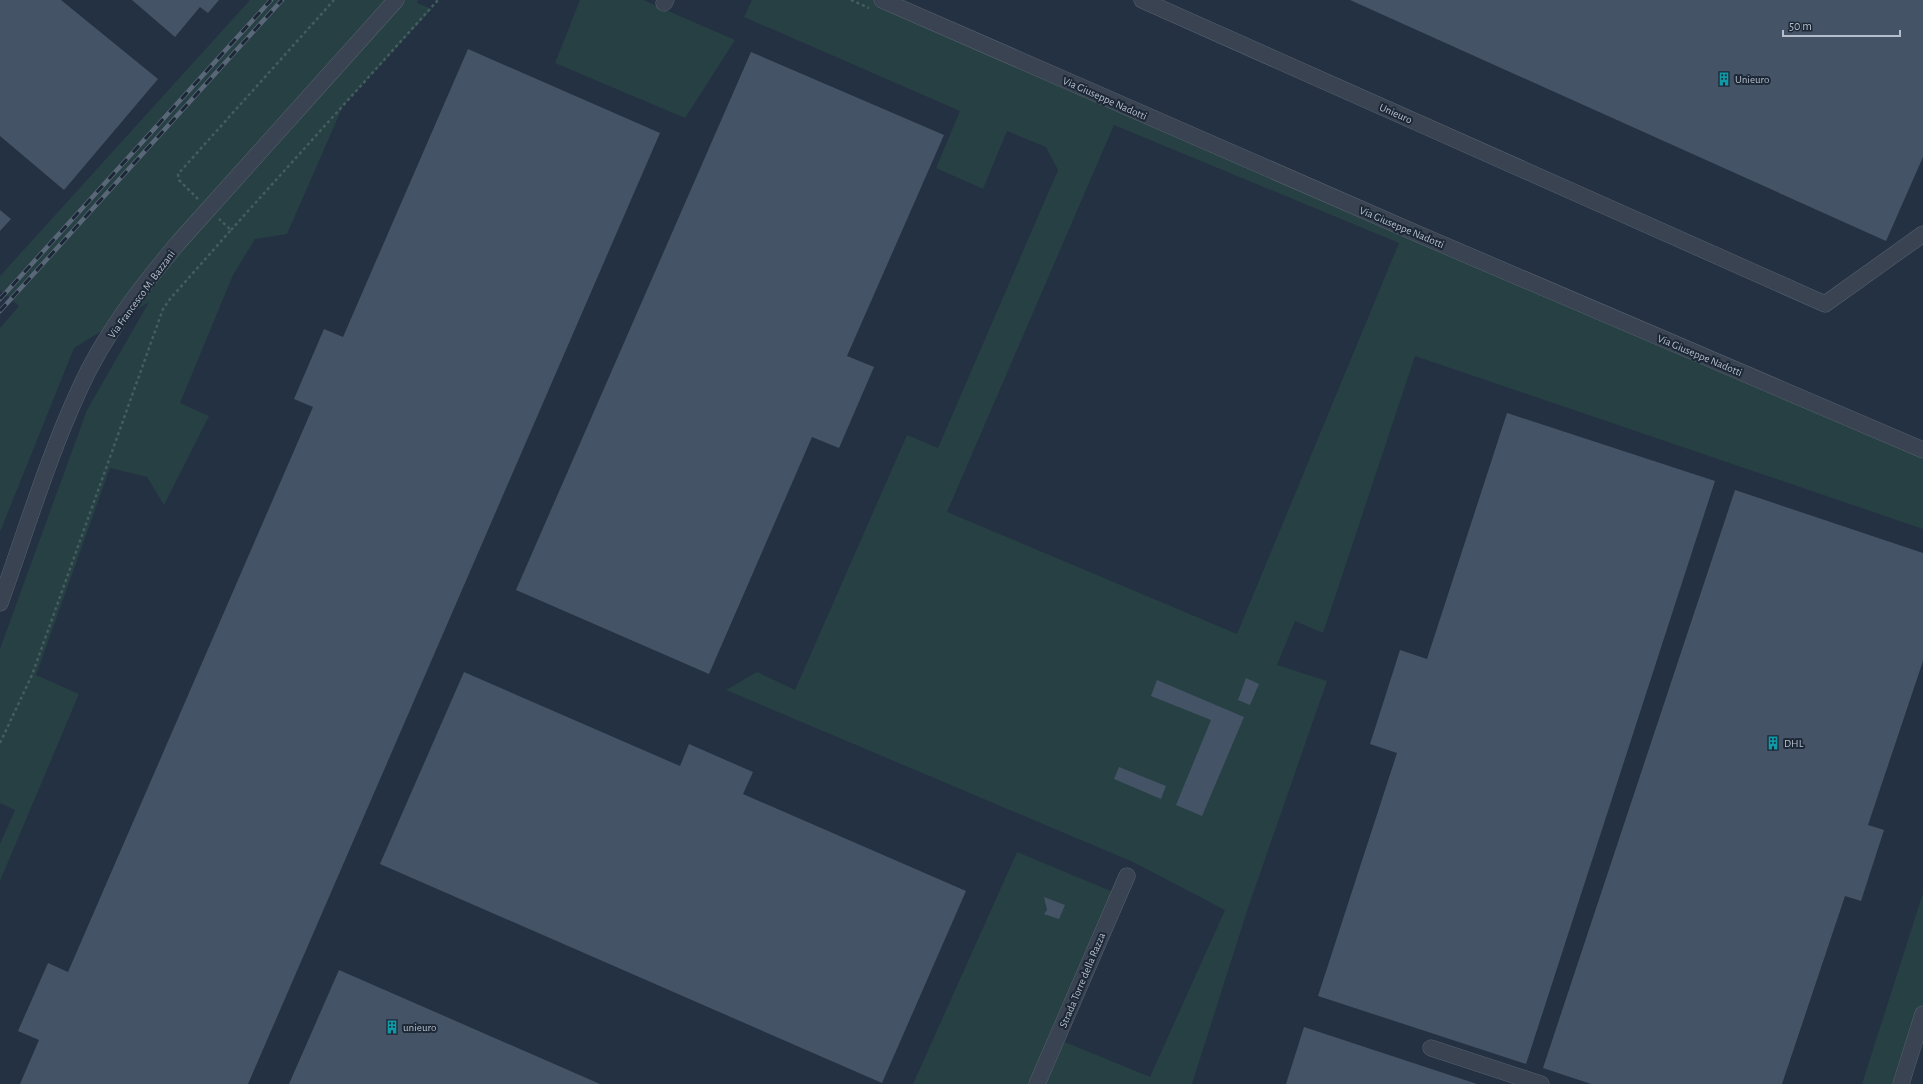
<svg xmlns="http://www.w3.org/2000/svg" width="1923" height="1084" viewBox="0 0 1923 1084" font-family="'Alegreya Sans',sans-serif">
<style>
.green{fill:#264043;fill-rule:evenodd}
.building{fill:#455366}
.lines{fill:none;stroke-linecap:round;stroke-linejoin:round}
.minor-casing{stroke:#56616f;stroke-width:17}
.path{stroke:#445d5f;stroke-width:2.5;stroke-dasharray:3 3;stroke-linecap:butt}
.minor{stroke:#394351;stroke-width:16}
.rail-casing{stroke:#5a6779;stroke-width:4.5}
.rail{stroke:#1d2837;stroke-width:3;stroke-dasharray:9;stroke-linecap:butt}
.labels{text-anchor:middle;stroke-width:4;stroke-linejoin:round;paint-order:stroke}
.poi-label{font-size:11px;fill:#b5becc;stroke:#1d2837;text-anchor:start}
.street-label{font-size:11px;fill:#b5becc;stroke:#1d2837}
</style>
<rect width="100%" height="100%" fill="#243142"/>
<!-- green -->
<path class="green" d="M250,0H418L417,3L432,9L343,106L287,234L255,239L233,275L180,403L209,416L164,505L147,477L110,468L36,675L79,694L0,881V844L15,810L0,803V649L87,410L149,302L74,348L0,532V328L19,306L0,290V276Z
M580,0H643L735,40L685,118L555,63Z
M752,0H879L1923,449V529L1415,356L1323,633L1295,621L1277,665L1327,681L1248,908L1192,1084H913L1017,852L1118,894L1060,1040L1150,1077L1225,910L1133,862L726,690L757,672L795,690L907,435L938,448L1058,170L1046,147L1007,131L983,189L936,168L960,111L744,17ZM1114,125L1399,243L1237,634L947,512Z
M1923,893V1012L1900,1084H1862Z"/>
<!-- building -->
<path class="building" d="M0,0H61L158,79L64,190L0,136Z
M132,0H219L208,13L200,7L175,37Z
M1350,0H1923V157L1886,241Z
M468,49L660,133L627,209L248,1084H20L39,1040L18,1031L48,963L68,972L313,407L294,399L324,329L343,337Z
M751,52L944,135L847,356L874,367L839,448L812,437L709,674L516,590Z
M0,210L11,219L0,231Z
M1507,413L1715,481L1526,1064L1318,996L1397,753L1370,744L1400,650L1427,659Z
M1735,490L1923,553V661L1868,825L1884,830L1861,901L1845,896L1782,1084H1591L1543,1068Z
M464,672L680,766L689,744L753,772L743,794L966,891L882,1083L380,864Z
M1246,678L1259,684L1250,705L1238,700Z
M1157,680L1244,717L1202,816L1176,805L1211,720L1151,696Z
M1119,767L1166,786L1161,799L1114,779Z
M1044,897L1065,905L1059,919L1044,914L1047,910Z
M339,970L600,1084H289Z
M1304,1027L1477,1084H1286Z"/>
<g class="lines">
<!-- minor casing -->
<g class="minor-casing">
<path id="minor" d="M882,0L1418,234L1923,450
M1142,0L1825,304L1923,234
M664,3L666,0
M0,603C26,531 48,457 80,388C104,335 141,287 178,243L396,0
M1431,1048L1541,1084
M1037,1084L1127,876
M1901,1084L1923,1014"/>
</g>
<!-- path -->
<path class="path" d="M851,0L869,8
M198,199L179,180L178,174L334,0
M231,230L438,0
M0,743L32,675L163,309L170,299L231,230L219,219"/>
<!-- minor -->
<use href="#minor" class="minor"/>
<!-- rail casing -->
<g class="rail-casing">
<path id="rail" d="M0,299L271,0
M0,311L282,0"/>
</g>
<!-- rail -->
<use href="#rail" class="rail"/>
</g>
<!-- icons -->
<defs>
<g id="building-bare" transform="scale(1.08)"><path d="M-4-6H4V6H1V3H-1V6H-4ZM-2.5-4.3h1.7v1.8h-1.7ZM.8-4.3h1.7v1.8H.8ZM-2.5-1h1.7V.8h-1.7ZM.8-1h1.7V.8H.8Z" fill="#0f9aa8" stroke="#1d2837" stroke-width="2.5" paint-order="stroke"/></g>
</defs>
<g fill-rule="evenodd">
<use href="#building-bare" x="1724" y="79"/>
<use href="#building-bare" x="1773" y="743"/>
<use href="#building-bare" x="392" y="1027"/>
</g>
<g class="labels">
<!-- poi labels -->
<g class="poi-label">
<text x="1735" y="83">Unieuro</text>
<text x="1784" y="747">DHL</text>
<text x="403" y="1031">unieuro</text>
</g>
<!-- street labels -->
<g class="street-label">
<text transform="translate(1105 98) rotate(24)" y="4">Via Giuseppe Nadotti</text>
<text transform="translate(1396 113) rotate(24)" y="4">Unieuro</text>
<text transform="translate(1402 227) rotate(23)" y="4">Via Giuseppe Nadotti</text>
<text transform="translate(141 294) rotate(-54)" y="4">Via Francesco M. Bazzani</text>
<text transform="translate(1700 355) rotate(23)" y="4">Via Giuseppe Nadotti</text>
<text transform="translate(1082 980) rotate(-67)" y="4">Strada Torre della Razza</text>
</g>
</g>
<!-- scale -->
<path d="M1783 30v6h117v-6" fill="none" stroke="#b5becc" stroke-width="2"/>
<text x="1789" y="30" font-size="12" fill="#b5becc" stroke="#1d2837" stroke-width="3" paint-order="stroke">50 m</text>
</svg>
